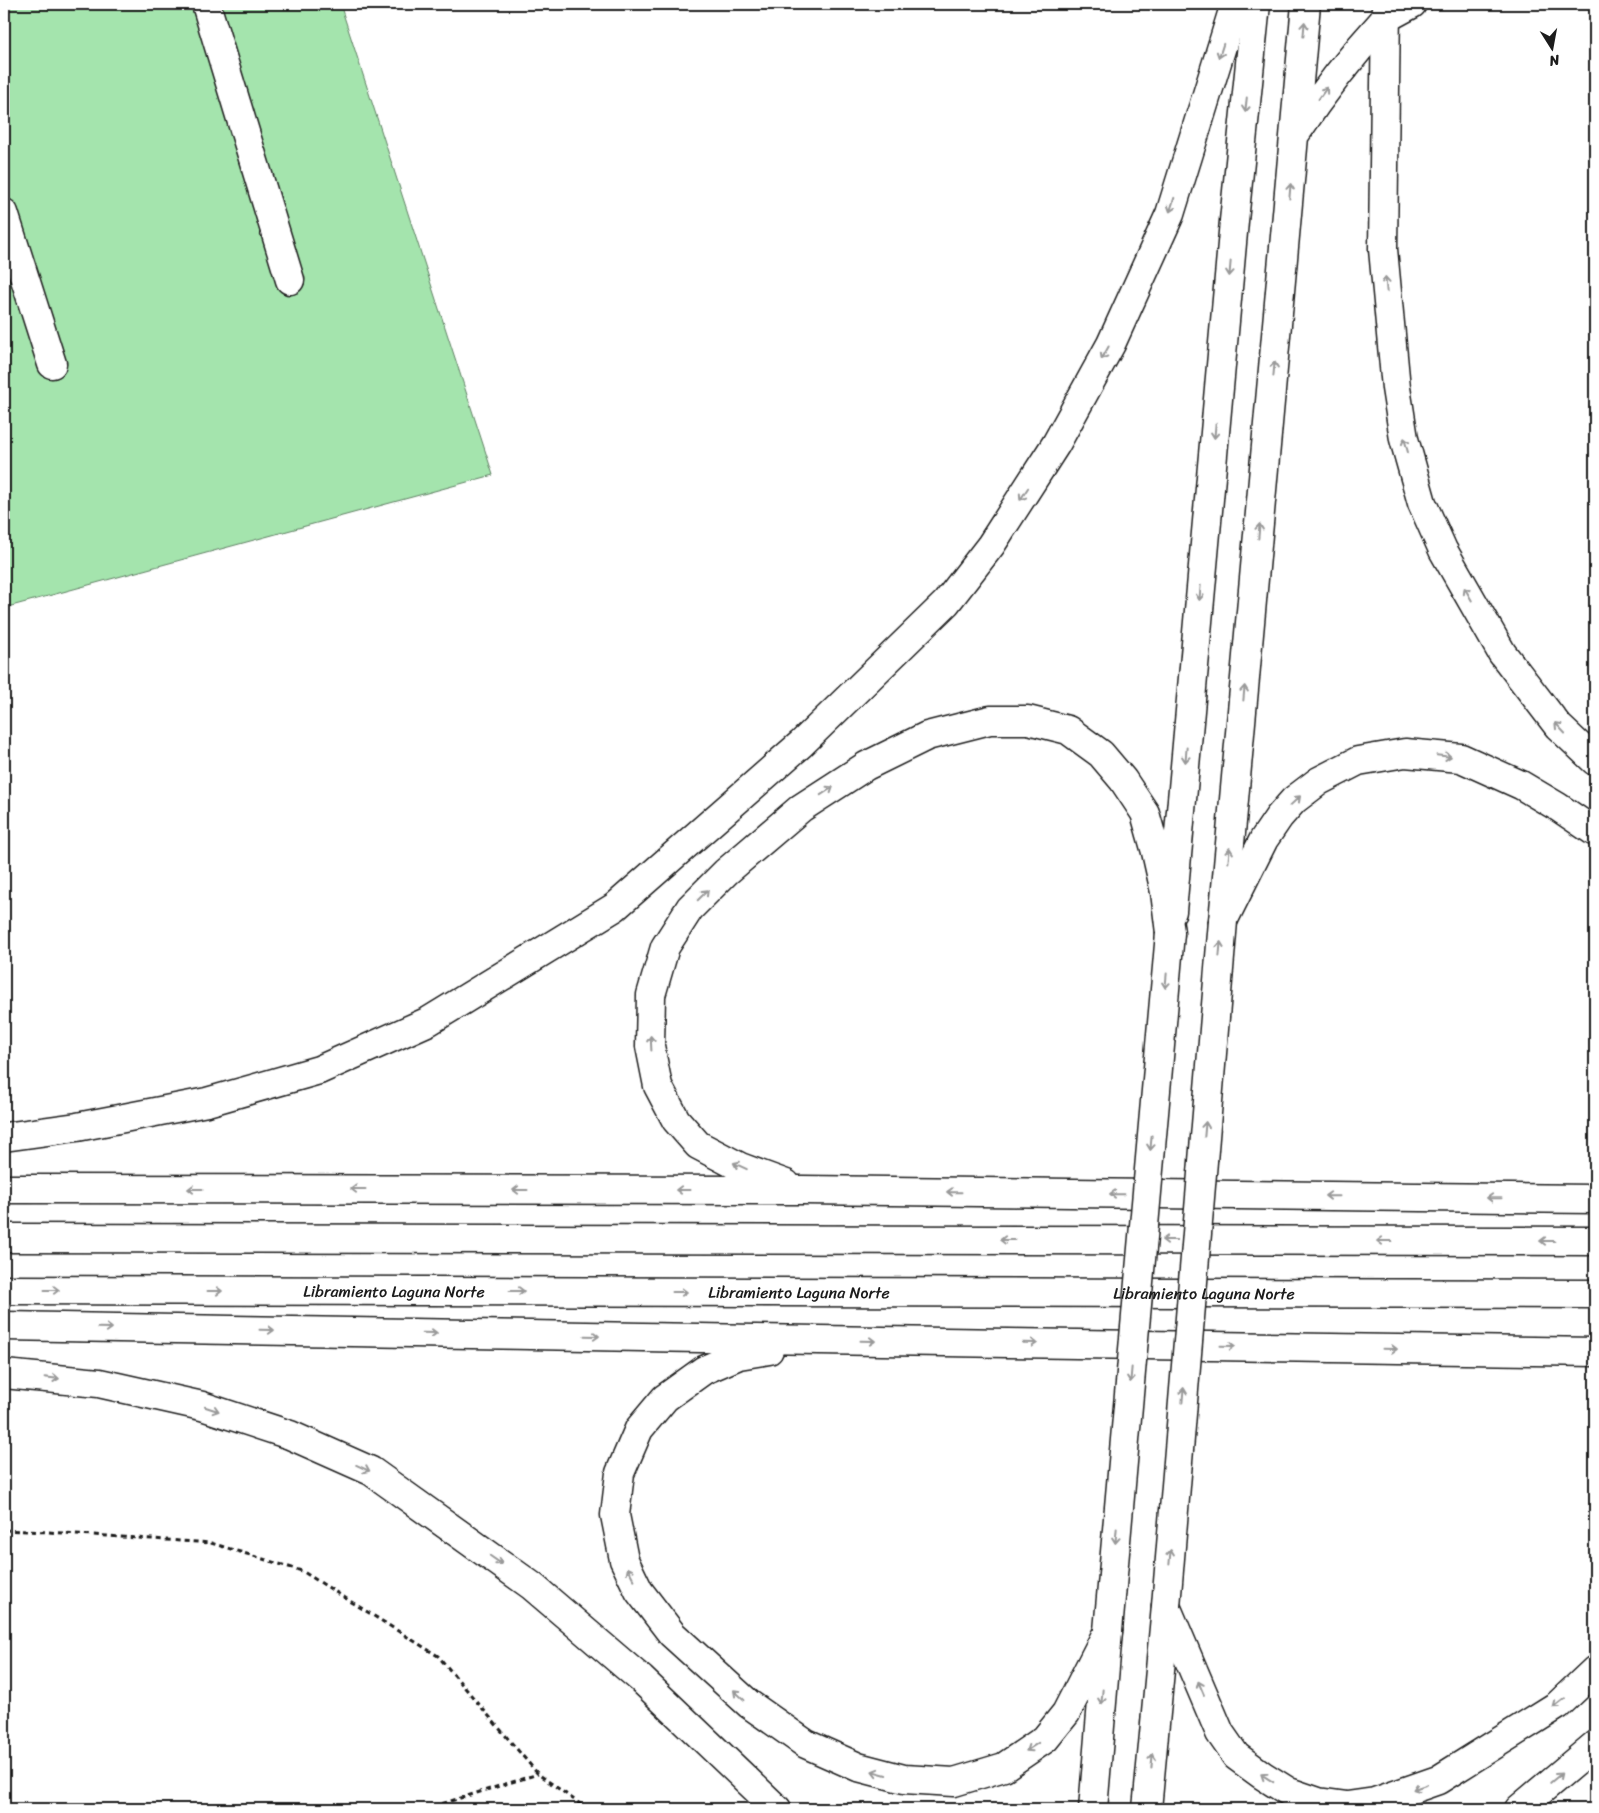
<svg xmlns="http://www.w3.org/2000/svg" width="1599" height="1813" viewBox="0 0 1599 1813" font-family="Sriracha,sans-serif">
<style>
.green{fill:#a4e4ad;stroke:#608064}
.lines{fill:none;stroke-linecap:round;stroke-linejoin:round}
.minor-casing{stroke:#1c1c1c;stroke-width:31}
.major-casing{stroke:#1c1c1c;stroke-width:31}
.highway-casing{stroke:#1c1c1c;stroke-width:31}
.path{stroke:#1c1c1c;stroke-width:3;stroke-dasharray:5 4;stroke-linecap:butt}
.minor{stroke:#fff;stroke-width:28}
.major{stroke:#fff;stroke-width:28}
.highway{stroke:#fff;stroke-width:28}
.major-bridge-casing{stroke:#1c1c1c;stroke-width:31;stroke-linecap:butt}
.major-bridge{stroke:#fff;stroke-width:28}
.oneway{stroke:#999}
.labels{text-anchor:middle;stroke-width:4;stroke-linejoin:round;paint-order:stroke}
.street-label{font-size:16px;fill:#1c1c1c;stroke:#fff}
</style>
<rect width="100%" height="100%" fill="#fff"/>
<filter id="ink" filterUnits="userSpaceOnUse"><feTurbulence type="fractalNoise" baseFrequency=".02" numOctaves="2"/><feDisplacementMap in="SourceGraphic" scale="10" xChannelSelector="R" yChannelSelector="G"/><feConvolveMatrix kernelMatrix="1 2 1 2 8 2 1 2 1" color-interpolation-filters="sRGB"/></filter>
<g filter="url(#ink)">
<!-- green -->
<path class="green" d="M4,4H340L493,475L4,608Z"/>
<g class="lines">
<!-- minor casing -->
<g class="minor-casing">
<path id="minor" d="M206,4L290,280
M1386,18L1412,4
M4,213L52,364"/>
</g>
<!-- major casing -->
<g class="major-casing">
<path id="major" d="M1296,133C1323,92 1353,54 1386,18
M1172,911L1234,221L1256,4
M1223,921L1306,4
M1093,1809L1108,1631
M1147,1809L1166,1606"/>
</g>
<!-- highway casing -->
<g class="highway-casing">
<g id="highway">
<path d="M1386,4L1383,249L1396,388L1404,439L1422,503L1443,550L1502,653L1558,726L1595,761"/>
<path d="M1223,921L1264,839L1279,817L1294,800L1319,781L1358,761L1405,753L1461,758L1521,785L1558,807L1595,832"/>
<path d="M4,1137L77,1127L207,1102L319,1070L429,1021L615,907L801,744L946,603L991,545L1056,444L1111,344L1170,214L1235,4"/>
<path d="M786,1184L740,1167L698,1145L676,1120L658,1086L650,1046L651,995L665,947L690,908L726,872L801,808L866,766L927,736L990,720H1028L1068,730L1101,754L1123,780L1145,813L1156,852L1165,892L1170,933"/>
<path d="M4,1189L802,1190L1595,1199"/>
<path d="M4,1238L1595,1241"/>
<path id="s1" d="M4,1290L1595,1294"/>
<path d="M4,1326L819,1340L1595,1352"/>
<path d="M769,1350L739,1355L704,1370L665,1398L639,1429L620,1473L615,1515L624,1560L639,1591L672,1634L749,1704L806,1744L858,1767L904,1779L954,1782L1004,1767L1045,1739L1066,1713L1108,1631"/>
<path d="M4,1374L99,1383L202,1406L290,1435L371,1471L532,1586L641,1679L777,1809"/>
<path d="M1166,1606L1220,1733L1236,1756L1262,1775L1289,1792L1318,1802L1347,1806L1375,1802L1438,1780L1558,1705L1595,1670"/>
<path d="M1519,1809L1595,1745"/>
</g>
</g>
<!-- path -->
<path class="path" d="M4,1530L48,1532L211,1543L302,1571L438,1656L538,1774L587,1809
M425,1809L538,1774"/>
<!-- minor -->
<use href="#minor" class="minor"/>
<!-- major -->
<use href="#major" class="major"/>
<!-- highway -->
<use href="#highway" class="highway"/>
<!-- major-bridge casing -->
<g class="major-bridge-casing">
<path id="major-bridge" d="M1166,1606L1223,921
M1108,1631L1170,933"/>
</g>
<!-- major-bridge -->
<use href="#major-bridge" class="major-bridge"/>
</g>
<!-- one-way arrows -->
<defs><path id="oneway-shaft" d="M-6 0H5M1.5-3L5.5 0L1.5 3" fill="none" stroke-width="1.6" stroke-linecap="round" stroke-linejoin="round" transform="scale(1.25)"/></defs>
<g class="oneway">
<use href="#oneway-shaft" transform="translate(1304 29) rotate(-85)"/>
<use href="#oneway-shaft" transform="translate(1221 51) rotate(108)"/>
<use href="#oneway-shaft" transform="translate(1323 93) rotate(-54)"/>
<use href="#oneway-shaft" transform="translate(1246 105) rotate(96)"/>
<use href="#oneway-shaft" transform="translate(1290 191) rotate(-85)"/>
<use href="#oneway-shaft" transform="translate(1172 205) rotate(108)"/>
<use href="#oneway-shaft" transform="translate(1230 269) rotate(95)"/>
<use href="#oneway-shaft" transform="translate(1386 284) rotate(-95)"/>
<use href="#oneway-shaft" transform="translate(1105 353) rotate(119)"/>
<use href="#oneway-shaft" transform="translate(1274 369) rotate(-85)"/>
<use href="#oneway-shaft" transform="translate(1215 431) rotate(95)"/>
<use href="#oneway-shaft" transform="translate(1406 445) rotate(-105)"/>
<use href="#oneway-shaft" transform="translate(1024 494) rotate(123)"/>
<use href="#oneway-shaft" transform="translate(1259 531) rotate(-85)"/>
<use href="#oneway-shaft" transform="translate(1200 593) rotate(95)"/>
<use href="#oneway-shaft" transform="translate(1468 594) rotate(-120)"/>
<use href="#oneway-shaft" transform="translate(1244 693) rotate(-85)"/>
<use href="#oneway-shaft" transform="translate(1560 728) rotate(-133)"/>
<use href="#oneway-shaft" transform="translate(1186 755) rotate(95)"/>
<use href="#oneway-shaft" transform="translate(1444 756) rotate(6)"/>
<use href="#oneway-shaft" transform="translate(827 791) rotate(-33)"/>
<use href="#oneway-shaft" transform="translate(1295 801) rotate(-43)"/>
<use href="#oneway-shaft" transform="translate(1229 855) rotate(-85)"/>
<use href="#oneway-shaft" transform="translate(703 895) rotate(-45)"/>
<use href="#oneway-shaft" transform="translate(1220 949) rotate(-85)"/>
<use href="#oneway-shaft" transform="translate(1166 981) rotate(95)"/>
<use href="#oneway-shaft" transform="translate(651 1043) rotate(-93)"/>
<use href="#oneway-shaft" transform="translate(1205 1129) rotate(-85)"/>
<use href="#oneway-shaft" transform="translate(1151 1143) rotate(95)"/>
<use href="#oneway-shaft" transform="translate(740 1166) rotate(-155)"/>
<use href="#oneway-shaft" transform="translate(195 1189) rotate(-180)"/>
<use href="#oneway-shaft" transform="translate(358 1189) rotate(-180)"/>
<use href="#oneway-shaft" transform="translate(520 1190) rotate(-180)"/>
<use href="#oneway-shaft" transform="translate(683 1190) rotate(-180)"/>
<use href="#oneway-shaft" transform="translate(954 1192) rotate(-179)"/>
<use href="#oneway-shaft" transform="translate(1117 1194) rotate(-179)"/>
<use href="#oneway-shaft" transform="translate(1332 1196) rotate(-179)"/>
<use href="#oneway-shaft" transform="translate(1494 1198) rotate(-179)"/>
<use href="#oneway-shaft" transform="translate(1007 1240) rotate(-180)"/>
<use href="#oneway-shaft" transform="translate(1169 1240) rotate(-180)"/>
<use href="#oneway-shaft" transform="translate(1384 1241) rotate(-180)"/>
<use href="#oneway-shaft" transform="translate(1547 1241) rotate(-180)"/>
<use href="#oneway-shaft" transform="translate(52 1290)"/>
<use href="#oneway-shaft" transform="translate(215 1291)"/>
<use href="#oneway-shaft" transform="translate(517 1291)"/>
<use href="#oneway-shaft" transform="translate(680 1292)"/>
<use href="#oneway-shaft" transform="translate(105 1328) rotate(1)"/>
<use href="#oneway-shaft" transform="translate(267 1330) rotate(1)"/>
<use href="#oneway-shaft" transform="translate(430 1333) rotate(1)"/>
<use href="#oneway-shaft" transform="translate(592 1336) rotate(1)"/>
<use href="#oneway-shaft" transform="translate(868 1341) rotate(1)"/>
<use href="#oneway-shaft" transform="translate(1030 1343) rotate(1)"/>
<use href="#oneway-shaft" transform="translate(1228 1346) rotate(1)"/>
<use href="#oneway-shaft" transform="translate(1390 1349) rotate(1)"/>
<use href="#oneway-shaft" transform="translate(1131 1375) rotate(95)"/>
<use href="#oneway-shaft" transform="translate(52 1378) rotate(6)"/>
<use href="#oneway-shaft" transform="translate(1183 1395) rotate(-85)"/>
<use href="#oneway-shaft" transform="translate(212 1409) rotate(18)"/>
<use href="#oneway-shaft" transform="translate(363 1468) rotate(24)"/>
<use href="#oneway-shaft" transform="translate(1116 1536) rotate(95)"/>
<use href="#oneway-shaft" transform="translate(1170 1557) rotate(-85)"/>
<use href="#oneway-shaft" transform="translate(496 1560) rotate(35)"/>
<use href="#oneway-shaft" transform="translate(631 1574) rotate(-117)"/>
<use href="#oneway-shaft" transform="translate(1201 1688) rotate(-113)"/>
<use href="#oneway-shaft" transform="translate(739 1695) rotate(-137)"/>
<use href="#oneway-shaft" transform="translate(1102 1697) rotate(95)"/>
<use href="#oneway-shaft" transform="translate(1559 1703) rotate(142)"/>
<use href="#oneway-shaft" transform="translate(1032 1747) rotate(146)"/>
<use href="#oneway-shaft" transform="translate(1152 1761) rotate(-85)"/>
<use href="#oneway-shaft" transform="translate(879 1773) rotate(-165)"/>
<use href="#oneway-shaft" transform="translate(1267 1778) rotate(-147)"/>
<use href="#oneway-shaft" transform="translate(1556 1778) rotate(-40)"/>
<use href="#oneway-shaft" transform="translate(1420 1787) rotate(161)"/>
</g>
</g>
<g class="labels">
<!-- street labels -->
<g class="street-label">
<text dy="6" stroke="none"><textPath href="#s1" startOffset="390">Libramiento Laguna Norte</textPath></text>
<text dy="6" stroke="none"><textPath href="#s1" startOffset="795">Libramiento Laguna Norte</textPath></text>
<text dy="6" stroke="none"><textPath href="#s1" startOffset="1200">Libramiento Laguna Norte</textPath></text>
</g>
</g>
<!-- margin -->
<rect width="1599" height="1813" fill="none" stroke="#fff" stroke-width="20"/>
<rect x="10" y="10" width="1579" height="1793" fill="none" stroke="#1c1c1c" stroke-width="2" filter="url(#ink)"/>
<!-- north arrow -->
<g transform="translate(1552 48) rotate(169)" stroke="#ffffff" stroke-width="4" paint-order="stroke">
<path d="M0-4L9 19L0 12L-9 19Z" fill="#1c1c1c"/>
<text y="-8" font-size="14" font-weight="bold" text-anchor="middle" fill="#1c1c1c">N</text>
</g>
</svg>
